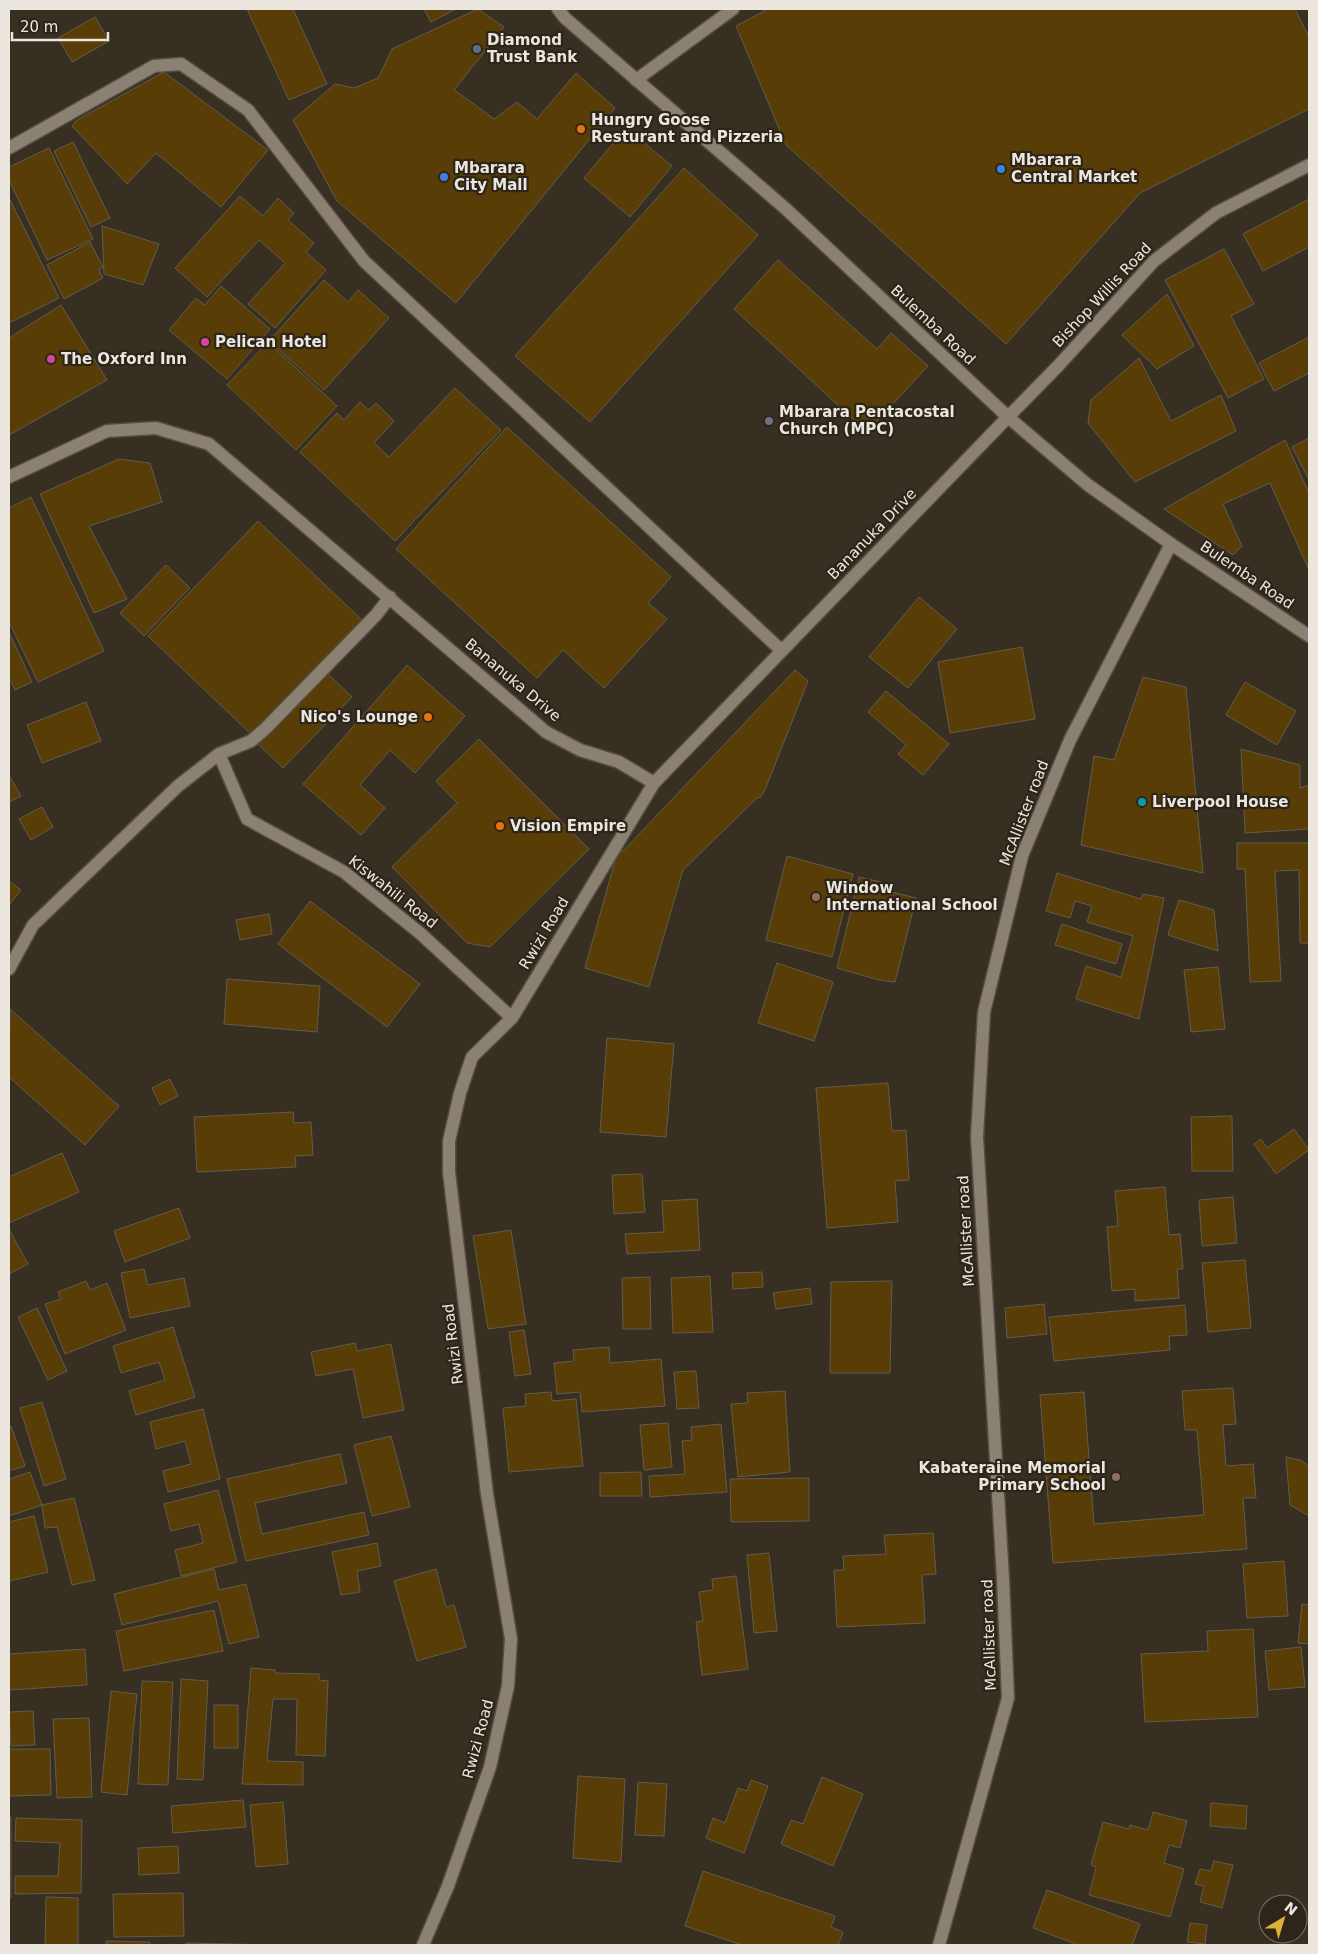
<svg xmlns="http://www.w3.org/2000/svg" width="1318" height="1954" viewBox="0 0 1318 1954" font-family="'DejaVu Sans',sans-serif">
<style>
.building{fill:#583e06;stroke:#645b4d}
.lines{fill:none;stroke-linecap:round;stroke-linejoin:round}
.street-casing{stroke:#544d42;stroke-width:15}
.secondary-casing{stroke:#544d42;stroke-width:15}
.street{stroke:#8a8172;stroke-width:12}
.secondary{stroke:#8a8172;stroke-width:12}
.service-dot{fill:#5c6f8a;stroke:#2d2519;stroke-width:2}
.food-dot{fill:#e8710a;stroke:#2d2519;stroke-width:2}
.shop-dot{fill:#3f7fe0;stroke:#2d2519;stroke-width:2}
.hotel-dot{fill:#d1479c;stroke:#2d2519;stroke-width:2}
.worship-dot{fill:#6b7280;stroke:#2d2519;stroke-width:2}
.culture-dot{fill:#0f9aa8;stroke:#2d2519;stroke-width:2}
.education-dot{fill:#8d6e63;stroke:#2d2519;stroke-width:2}
.labels{text-anchor:middle;stroke-width:4.5;stroke-linejoin:round;paint-order:stroke}
.poi-label{font-size:15px;font-weight:bold;fill:#ebe6de;stroke:#2d2519;text-anchor:start}
.street-label{font-size:15px;fill:#ebe6de;stroke:#2d2519}
</style>
<rect width="100%" height="100%" fill="#372f22"/>
<!-- building -->
<path class="building" d="M247,9H293L327,84L289,100Z
M424,9H456L431,22Z
M478,9L504,27L454,90L470,101L494,119L517,102L537,119L576,73L615,108L456,303L337,201L293,120L335,84L354,88L378,78L392,49Z
M768,9H1295L1309,37V109L1140,193L1006,344L786,145L736,26Z
M95,17L109,41L72,62L58,38Z
M164,72L268,150L221,207L156,153L127,184L72,126L77,120Z
M626,128L672,166L630,217L584,178Z
M73,142L110,218L91,227L54,151Z
M49,148L93,239L47,260L9,180V167Z
M684,168L758,235L590,422L515,356Z
M240,196L263,216L278,198L294,213L288,220L314,243L306,252L326,270L275,328L248,304L285,263L259,240L207,297L175,268Z
M9,198L59,298L9,323Z
M1309,199V247L1263,271L1243,234Z
M102,226L159,244L143,285L104,274Z
M90,242L103,267L99,270L103,278L64,299L47,265Z
M1224,249L1254,304L1231,316L1264,379L1228,398L1165,280Z
M778,260L877,349L891,333L928,366L867,432L734,309Z
M324,280L348,302L358,290L389,318L324,390L269,341Z
M221,286L270,329L227,379L169,330L196,298L205,305Z
M1167,294L1194,346L1157,369L1122,335Z
M61,305L107,380L9,435V338Z
M1309,337V373L1274,391L1259,363Z
M268,342L337,406L296,450L227,385Z
M1139,358L1171,421L1221,395L1236,431L1135,482L1088,423L1091,400Z
M455,388L501,430L395,541L300,452L337,413L344,420L360,402L369,410L376,403L394,421L374,443L389,457Z
M507,427L671,577L648,603L667,619L604,688L563,650L537,678L396,549Z
M1309,438V480L1292,447Z
M1285,440L1309,493V570L1270,483L1223,504L1242,546L1233,555L1164,509Z
M119,459L150,463L162,502L89,526L127,599L94,613L40,494Z
M31,497L104,651L38,682L9,622V508Z
M258,521L363,621L253,736L148,636Z
M166,565L190,588L144,636L120,613Z
M919,597L957,629L908,688L869,657Z
M9,632L32,682L15,690L9,677Z
M1022,647L1035,719L950,733L938,662Z
M407,665L465,716L415,773L390,750L360,785L385,808L361,835L303,784Z
M795,670L808,681L765,790L760,798L758,797L683,870L649,987L585,968L618,850L623,851Z
M326,672L352,697L283,768L257,743Z
M1143,677L1186,687L1203,873L1081,845L1094,756L1114,760Z
M1245,682L1296,711L1277,745L1226,715Z
M886,691L949,744L923,775L898,754L906,745L868,712Z
M86,702L101,741L42,763L27,725Z
M479,739L589,849L490,947L467,943L392,867L457,803L436,781Z
M1241,749L1300,765V788L1309,785V829L1245,833Z
M9,775L21,796L9,802Z
M42,807L53,827L31,840L19,819Z
M1237,843H1309V943H1300L1299,870L1275,871L1281,981L1250,982L1245,869H1237Z
M787,856L853,874L832,957L766,940Z
M1057,873L1141,899L1143,894L1164,898L1139,1019L1076,999L1086,966L1121,977L1133,936L1087,922L1092,906L1075,901L1070,918L1046,911Z
M859,877L894,885L892,892L916,898L895,982L879,980L837,968Z
M9,881L21,890L9,905Z
M1179,900L1214,910L1218,951L1168,935Z
M310,901L420,984L387,1027L278,944Z
M269,914L272,934L240,940L236,920Z
M1062,924L1122,944L1116,964L1055,945Z
M777,963L833,982L814,1041L758,1023Z
M1218,967L1225,1029L1191,1032L1184,970Z
M227,979L320,986L317,1032L224,1024Z
M10,1009L119,1106L85,1145L9,1077Z
M607,1038L674,1044L666,1137L600,1132Z
M170,1079L178,1096L160,1105L152,1088Z
M888,1083L892,1131L906,1130L909,1180L895,1181L898,1222L827,1228L816,1088Z
M293,1112L294,1123L311,1122L313,1155L295,1156L296,1167L197,1172L194,1117Z
M1232,1116L1233,1171H1192L1191,1117Z
M1294,1129L1309,1150L1276,1174L1254,1144L1261,1139L1267,1148Z
M62,1153L79,1192L9,1223V1177Z
M642,1174L645,1212L614,1214L612,1175Z
M1165,1187L1169,1235L1180,1234L1183,1269H1177L1179,1298L1135,1301V1289L1112,1291L1107,1227L1118,1226L1115,1191Z
M1233,1197L1237,1243L1202,1246L1199,1200Z
M697,1199L700,1250L627,1254L625,1234L664,1232L662,1201Z
M179,1208L190,1238L125,1262L114,1231Z
M9,1229L28,1264L9,1274Z
M511,1230L526,1324L488,1329L473,1236Z
M1245,1260L1251,1328L1208,1332L1202,1263Z
M144,1269L148,1285L184,1278L190,1306L130,1318L121,1273Z
M762,1272L763,1287L733,1289L732,1273Z
M710,1276L713,1332L673,1333L671,1278Z
M650,1277L651,1329H623L622,1278Z
M86,1281L90,1290L107,1283L126,1330L65,1354L45,1304L61,1299L58,1292Z
M892,1281L890,1373H830L831,1282Z
M810,1288L812,1304L776,1309L773,1293Z
M1044,1304L1047,1334L1007,1338L1005,1308Z
M1185,1305L1187,1335L1169,1336L1170,1350L1054,1361L1049,1317Z
M37,1308L67,1371L48,1380L18,1317Z
M173,1327L195,1397L136,1415L129,1391L165,1380L159,1362L121,1373L113,1346Z
M524,1330L531,1374L515,1376L509,1332Z
M355,1343L357,1351L391,1344L404,1410L363,1418L353,1369L316,1376L311,1352Z
M609,1347L610,1363L661,1359L665,1406L582,1412L580,1392L557,1394L554,1363L574,1361L573,1350Z
M696,1371L699,1408L677,1409L674,1372Z
M1233,1388L1236,1424L1223,1425L1226,1466L1253,1464L1256,1498H1243L1247,1549L1053,1563L1040,1395L1084,1392L1094,1524L1204,1515L1197,1430H1185L1182,1391Z
M785,1391L790,1472L738,1477L731,1404L748,1403L747,1393Z
M551,1392L552,1401L576,1399L583,1466L509,1472L503,1408L526,1406L525,1394Z
M42,1402L66,1479L44,1486L20,1408Z
M203,1409L220,1479L168,1492L163,1471L191,1464L185,1441L156,1449L150,1422Z
M668,1423L672,1467L644,1470L640,1425Z
M721,1424L727,1492L650,1497L649,1476L685,1474L682,1441L692,1440L691,1427Z
M11,1426L25,1466L9,1471V1427Z
M391,1436L410,1507L372,1516L354,1445Z
M340,1454L347,1483L255,1503L262,1534L364,1512L369,1535L246,1561L227,1479Z
M1286,1457L1300,1460L1309,1466V1516L1290,1505Z
M30,1472L42,1505L9,1516V1479Z
M641,1472L642,1496H600V1473Z
M809,1478V1521L731,1522L730,1479Z
M218,1490L237,1562L181,1576L175,1550L203,1543L199,1524L171,1531L164,1504Z
M74,1498L95,1580L72,1585L57,1527L45,1528L42,1505Z
M34,1516L48,1572L9,1581V1522Z
M933,1533L936,1574L922,1575L925,1623L837,1627L834,1570H844L843,1556L886,1554L884,1535Z
M377,1543L381,1566L357,1571L360,1592L341,1595L332,1552Z
M769,1553L777,1631L754,1633L747,1555Z
M1284,1561L1288,1616L1247,1618L1243,1564Z
M214,1569L219,1590L246,1584L259,1637L229,1644L218,1601L122,1625L114,1594Z
M436,1569L446,1607L454,1605L466,1647L417,1661L394,1581Z
M736,1576L748,1669L702,1675L696,1622L703,1621L699,1592L713,1590L712,1579Z
M1302,1604L1309,1605V1644L1298,1643Z
M214,1610L223,1651L124,1671L116,1631Z
M1253,1629L1258,1717L1145,1722L1141,1654L1208,1651L1207,1631Z
M1301,1647L1305,1687L1269,1690L1265,1651Z
M85,1649L87,1685L9,1690V1654Z
M251,1668L275,1670V1673L319,1674V1680L328,1681L325,1756L296,1755L297,1699H273L267,1761L303,1762V1785L242,1784Z
M181,1679L208,1681L203,1780L177,1779Z
M142,1681L173,1682L168,1785L138,1784Z
M111,1691L137,1694L127,1795L101,1792Z
M214,1705H238V1748H214Z
M33,1711L35,1745L11,1746L9,1712Z
M89,1718L92,1797L57,1798L53,1719Z
M9,1749H50L51,1795L9,1796Z
M578,1776L625,1779L621,1862L573,1858Z
M822,1777L863,1794L833,1866L781,1844L791,1820L803,1824Z
M751,1780L768,1786L744,1853L706,1838L713,1818L725,1823L738,1788L747,1791Z
M638,1782L667,1784L664,1836L635,1835Z
M243,1800L246,1827L173,1833L171,1806Z
M283,1802L288,1864L256,1867L250,1805Z
M1211,1803L1247,1806L1246,1829L1210,1826Z
M1153,1812L1187,1821L1180,1848L1169,1845L1164,1863L1184,1869L1170,1917L1089,1895L1096,1867L1091,1865L1103,1822L1129,1829L1130,1825L1148,1830Z
M9,1817H11V1898H9Z
M16,1818L82,1820L81,1893L15,1894V1876H58L60,1843L15,1841Z
M178,1846L179,1873L139,1875L138,1848Z
M1214,1861L1233,1865L1222,1908L1200,1902L1204,1886L1195,1884L1200,1869L1211,1871Z
M703,1871L835,1916L831,1927L843,1932L838,1945H742L685,1926Z
M1047,1890L1140,1924L1132,1945H1079L1033,1928Z
M183,1893L184,1936L114,1937L113,1894Z
M46,1897L78,1898V1945H45Z
M1190,1923L1207,1925L1205,1944L1187,1942Z
M106,1941L150,1942V1945H106Z
M186,1943L274,1945H186Z"/>
<g class="lines">
<!-- street casing -->
<g class="street-casing">
<path id="street" d="M636,80L733,9
M9,148L154,66L181,64L248,110L364,261L782,651
M9,477L107,431L156,428L209,444L546,732L580,750L619,762L654,783L1008,417
M219,754L247,819L344,872L421,934L512,1018
M9,969L33,925L178,786L219,754L251,741L265,729L376,615L390,597
M423,1945L448,1886L490,1767L508,1686L511,1639L487,1494L449,1172V1141L460,1093L472,1057L512,1018L654,783
M939,1945L1008,1698L1003,1579L977,1137L984,1012L1022,856L1070,740L1171,544"/>
</g>
<!-- secondary casing -->
<g class="secondary-casing">
<path id="secondary" d="M558,9L565,18L786,209L1008,417L1088,485L1171,544L1309,636
M1008,417L1058,366L1154,261L1216,213L1309,165"/>
</g>
<!-- street -->
<use href="#street" class="street"/>
<!-- secondary -->
<use href="#secondary" class="secondary"/>
</g>
<!-- markers -->
<circle class="service-dot" cx="477" cy="49" r="5"/>
<g class="food-dot">
<circle cx="581" cy="129" r="5"/>
<circle cx="428" cy="717" r="5"/>
<circle cx="500" cy="826" r="5"/>
</g>
<g class="shop-dot">
<circle cx="1001" cy="169" r="5"/>
<circle cx="444" cy="177" r="5"/>
</g>
<g class="hotel-dot">
<circle cx="205" cy="342" r="5"/>
<circle cx="51" cy="359" r="5"/>
</g>
<circle class="worship-dot" cx="769" cy="421" r="5"/>
<circle class="culture-dot" cx="1142" cy="802" r="5"/>
<g class="education-dot">
<circle cx="816" cy="897" r="5"/>
<circle cx="1116" cy="1477" r="5"/>
</g>
<g class="labels">
<!-- poi labels -->
<g class="poi-label">
<text x="487" y="45">Diamond<tspan x="487" dy="17">Trust Bank</tspan></text>
<text x="591" y="125">Hungry Goose<tspan x="591" dy="17">Resturant and Pizzeria</tspan></text>
<text x="1011" y="165">Mbarara<tspan x="1011" dy="17">Central Market</tspan></text>
<text x="454" y="173">Mbarara<tspan x="454" dy="17">City Mall</tspan></text>
<text x="215" y="347">Pelican Hotel</text>
<text x="61" y="364">The Oxford Inn</text>
<text x="779" y="417">Mbarara Pentacostal<tspan x="779" dy="17">Church (MPC)</tspan></text>
<text x="418" y="722" text-anchor="end">Nico's Lounge</text>
<text x="1152" y="807">Liverpool House</text>
<text x="510" y="831">Vision Empire</text>
<text x="826" y="893">Window<tspan x="826" dy="17">International School</tspan></text>
<text x="1106" y="1473" text-anchor="end">Kabateraine Memorial<tspan x="1106" dy="17">Primary School</tspan></text>
</g>
<!-- street labels -->
<g class="street-label">
<text transform="translate(1102 295) rotate(-47)" y="5">Bishop Willis Road</text>
<text transform="translate(933 325) rotate(43)" y="5">Bulemba Road</text>
<text transform="translate(872 534) rotate(-46)" y="5">Bananuka Drive</text>
<text transform="translate(1247 575) rotate(34)" y="5">Bulemba Road</text>
<text transform="translate(513 680) rotate(40)" y="5">Bananuka Drive</text>
<text transform="translate(1024 813) rotate(-69)" y="5">McAllister road</text>
<text transform="translate(393 892) rotate(38)" y="5">Kiswahili Road</text>
<text transform="translate(544 933) rotate(-59)" y="5">Rwizi Road</text>
<text transform="translate(966 1231) rotate(-93)" y="5">McAllister road</text>
<text transform="translate(453 1344) rotate(-97)" y="5">Rwizi Road</text>
<text transform="translate(989 1635) rotate(-92)" y="5">McAllister road</text>
<text transform="translate(478 1739) rotate(-75)" y="5">Rwizi Road</text>
</g>
</g>
<!-- border -->
<rect width="1318" height="1954" fill="none" stroke="#ebe6de" stroke-width="20"/>
<!-- north arrow -->
<g transform="translate(1283 1919) rotate(38)"><circle r="24" fill="#2d2519" stroke="#797268"/>
<path d="M0-4L9 19L0 12L-9 19Z" fill="#dcb233"/>
<text y="-8" font-size="14" font-weight="bold" text-anchor="middle" fill="#ebe6de">N</text>
</g>
<!-- scale -->
<path d="M12 32v8h96v-8" fill="none" stroke="#ebe6de" stroke-width="2.5"/>
<text x="20" y="32" font-size="15" fill="#ebe6de" stroke="#2d2519" stroke-width="4" paint-order="stroke">20 m</text>
</svg>
